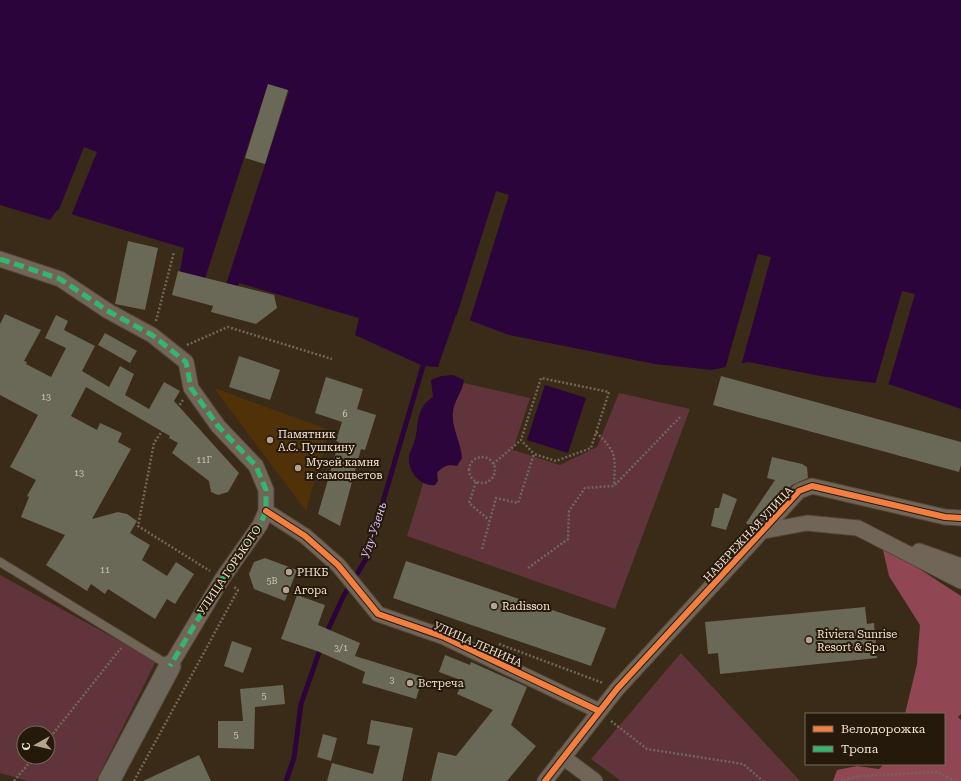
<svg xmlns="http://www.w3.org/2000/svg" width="961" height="781" viewBox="0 0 961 781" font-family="'Roboto Serif',serif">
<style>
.built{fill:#503108}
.green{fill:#60343a;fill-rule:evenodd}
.forest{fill:#904653}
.water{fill:#2b043c}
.pier{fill:#3a2b18}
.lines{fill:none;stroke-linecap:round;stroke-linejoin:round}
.stream{stroke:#2b043c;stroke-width:5}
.building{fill:#6a6857}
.lane-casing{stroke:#534638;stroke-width:10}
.street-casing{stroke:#534638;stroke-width:17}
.secondary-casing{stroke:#534638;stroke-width:23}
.path{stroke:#706659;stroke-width:2.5;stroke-dasharray:2 2;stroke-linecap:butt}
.lane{stroke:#716558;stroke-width:8}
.street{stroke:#716558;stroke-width:15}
.secondary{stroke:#6d665a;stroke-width:21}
.quiet{stroke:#33b770;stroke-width:5;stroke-dasharray:10 5;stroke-linecap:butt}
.cycleway-casing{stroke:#25190b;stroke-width:8}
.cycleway{stroke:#f27e40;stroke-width:6}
.poi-dot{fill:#b4a390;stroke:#25190b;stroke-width:1.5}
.labels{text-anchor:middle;stroke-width:4;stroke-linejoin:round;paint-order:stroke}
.number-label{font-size:9px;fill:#d2c4b2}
.poi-label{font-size:11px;fill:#f5e3d0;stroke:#25190b;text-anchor:start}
.street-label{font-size:11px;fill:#f5e3d0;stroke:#25190b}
.water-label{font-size:12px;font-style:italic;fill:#dbbcf7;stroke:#25190b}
</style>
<rect width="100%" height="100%" fill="#3a2b18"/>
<!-- built -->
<path class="built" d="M214,388L329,430L306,511Z"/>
<!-- green -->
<path class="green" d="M455,381L530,398L513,450L560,465L597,447L619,393L690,409L615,609L407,536Z
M0,575L156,661L96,781H28L0,773ZM24,733H48V757H24Z
M681,653L800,781H621L591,759Z"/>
<!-- forest -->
<path class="forest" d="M883,550L895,553L961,596V714L958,717L961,720V781H833L837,770L857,766L879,769L884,764H944V714H905L917,664L920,625L889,576Z"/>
<!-- water -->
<path class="water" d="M0,0H961V409L892,385L826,377L748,362L712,370L655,364L509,335L456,315L438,367L423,366L355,335L359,318L239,283L232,305L177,288L184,248L57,210L50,220L0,205Z
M453,375L464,380C463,391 454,400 453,412C451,427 461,442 462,458L457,466C448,464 443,466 437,473L438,481L435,485C420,487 407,471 409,456C411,449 415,442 416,435C418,424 417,416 424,405C426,402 430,399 433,397L431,380L441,376Z
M545,385L586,398L568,453L527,440Z"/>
<!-- pier -->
<path class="pier" d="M268,84L289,91L220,303L199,297Z
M84,147L97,152L71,216L58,212Z
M496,191L509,195L470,320L469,322L457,317L445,352Z
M758,254L771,257L741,366L725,369Z
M902,291L915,294L888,386L875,385Z"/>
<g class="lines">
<!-- stream -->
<path class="stream" d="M326,634L343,597L366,559L423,366
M286,781L294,758L301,704L321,647"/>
</g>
<!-- building -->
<path class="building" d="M268,84L288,90L265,164L245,158Z
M128,241L158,248L145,310L115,304Z
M178,271L274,295L277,308L256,324L211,312L213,306L172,295Z
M5,314L41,330L24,361L27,362L26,364L51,377L66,348L45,338L56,315L68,321L64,330L95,346L82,371L109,387L120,366L134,374L125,395L149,409L164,382L180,391L174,401L239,473L228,492L218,495L211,492L209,481L172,453L178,443L169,438L170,436L86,387L71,416L97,430L100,423L122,433L118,442L131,449L92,519L118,512L127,514L137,521L130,533L150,545L142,560L167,576L176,562L194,574L175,604L167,599L155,619L108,589L105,594L91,584L87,591L46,565L65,535L21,517L29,497L27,496L36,480L10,467L38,415L0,395V324Z
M105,333L137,351L130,363L98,345Z
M239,356L280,370L270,400L229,387Z
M721,376L961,442V465L959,472L713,405Z
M326,377L363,389L357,409L376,415L365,450L361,449L340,526L318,514L339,442L336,441L342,422L315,413Z
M772,457L802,464L807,467L808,478L792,485L753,528L746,523L775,480L767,478Z
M723,493L737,499L726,530L711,526L715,508H719Z
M265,558L297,570L285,601L254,589L249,574L254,562Z
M406,561L606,628L591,666L393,598Z
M297,595L325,605L318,625L360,643L355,656L423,677L416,699L362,683L365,672L317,651L281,639Z
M865,607L867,624L874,623L877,658L720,674L718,653L708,654L705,622Z
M232,641L252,648L243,673L224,666Z
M445,655L470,665L471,662L527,687L511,725L536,746L507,781H431L438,752L456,756L493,710L457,694L463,681L439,672Z
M283,685L285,704L255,707L254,749L218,748V721H243L240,689Z
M371,720L413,728L402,781H327L332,763L373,774L380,746L367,744Z
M323,734L337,738L331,761L317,757Z
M199,755L211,781H143Z"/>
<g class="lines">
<!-- lane casing -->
<g class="lane-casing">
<path id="lane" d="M0,562L170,666"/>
</g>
<!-- street casing -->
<g class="street-casing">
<path id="street" d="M0,259L60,279L108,311L152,335L186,362L191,388L218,426L256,466L266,490V511L260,525L222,579L170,666
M266,511L305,536L338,565L378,614L444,637L599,711
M764,531L807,523L858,528L961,581
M919,551L961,566
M563,757L595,781
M545,781L617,689L799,491L812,486L945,517L961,518"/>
</g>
<!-- secondary casing -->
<g class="secondary-casing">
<path id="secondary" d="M109,781L170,666"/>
</g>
<!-- path -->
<path class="path" d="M156,321L174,252
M187,345L228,327L332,359
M183,400L154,443L138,526L210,571
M596,432C618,454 615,456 614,486
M469 470a13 13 0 1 1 26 0a13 13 0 1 1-26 0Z
M493,464L521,440
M476,482L469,503L489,520
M482,549L496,498L518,503L534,454L556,461L591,448L609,392L541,378L521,440L534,454
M528,568L568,539L569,511L585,488L614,486L681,416
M499,644L603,683
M611,721L647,749L743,764L763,781
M48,740L121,648
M14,781L34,757
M134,781L238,590L234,587
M840,781L860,776L938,772L955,781"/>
<!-- lane -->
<use href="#lane" class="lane"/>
<!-- street -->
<use href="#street" class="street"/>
<!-- secondary -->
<use href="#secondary" class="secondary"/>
<!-- quiet -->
<path class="quiet" d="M0,259L60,279L108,311L152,335L186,362L191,388L218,426L256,466L266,490V511L260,525L222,579L170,666"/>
<!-- cycleway casing -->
<g class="cycleway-casing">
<path id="cycleway" d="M266,511L305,536L338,565L378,614L444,637L599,711
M545,781L617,689L799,491L812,486L945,517L961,518"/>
</g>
<!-- cycleway -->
<use href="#cycleway" class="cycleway"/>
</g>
<!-- markers -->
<g class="poi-dot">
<circle cx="270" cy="440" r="4"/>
<circle cx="298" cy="468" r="4"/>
<circle cx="289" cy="572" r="4"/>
<circle cx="286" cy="590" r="4"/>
<circle cx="494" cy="606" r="4"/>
<circle cx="809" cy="640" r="4"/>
<circle cx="410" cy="683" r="4"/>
</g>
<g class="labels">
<!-- number labels -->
<g class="number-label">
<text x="46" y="400">13</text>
<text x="345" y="417">6</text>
<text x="204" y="463">11Г</text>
<text x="79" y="476">13</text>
<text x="105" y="573">11</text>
<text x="272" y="584">5В</text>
<text x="341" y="651">3/1</text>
<text x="392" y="683">3</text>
<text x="264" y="699">5</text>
<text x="236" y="738">5</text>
</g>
<!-- poi labels -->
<g class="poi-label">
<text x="278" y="438">Памятник<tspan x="278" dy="13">А.С. Пушкину</tspan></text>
<text x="306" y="466">Музей камня<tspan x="306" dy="13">и самоцветов</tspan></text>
<text x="297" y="576">РНКБ</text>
<text x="294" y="594">Агора</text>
<text x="502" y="610">Radisson</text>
<text x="817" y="638">Riviera Sunrise<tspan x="817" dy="13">Resort &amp; Spa</tspan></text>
<text x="418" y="687">Встреча</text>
</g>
<!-- street labels -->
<g class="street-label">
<text transform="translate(748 534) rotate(-47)" y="4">НАБЕРЕЖНАЯ УЛИЦА</text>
<text transform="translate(229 570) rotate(-56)" y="4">УЛИЦА ГОРЬКОГО</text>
<text transform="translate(478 644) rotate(24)" y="4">УЛИЦА ЛЕНИНА</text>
</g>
<!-- water labels -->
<g class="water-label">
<text transform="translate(374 530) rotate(-72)" y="4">Улу-Узень</text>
</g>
</g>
<!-- legend -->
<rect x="805" y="713" width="140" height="52" fill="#25190b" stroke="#786a5a"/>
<rect x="813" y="726" width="20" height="6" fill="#f27e40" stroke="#786a5a"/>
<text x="841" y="733" font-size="12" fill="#f5e3d0">Велодорожка</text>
<rect x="813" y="746" width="20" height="6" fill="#33b770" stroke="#786a5a"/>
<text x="841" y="753" font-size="12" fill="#f5e3d0">Тропа</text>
<!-- north arrow -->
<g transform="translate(36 745) rotate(262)"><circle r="19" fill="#25190b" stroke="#786a5a"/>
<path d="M0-3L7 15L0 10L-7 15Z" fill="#b4a390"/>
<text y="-6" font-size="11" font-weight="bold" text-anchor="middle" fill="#f5e3d0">С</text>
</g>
</svg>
